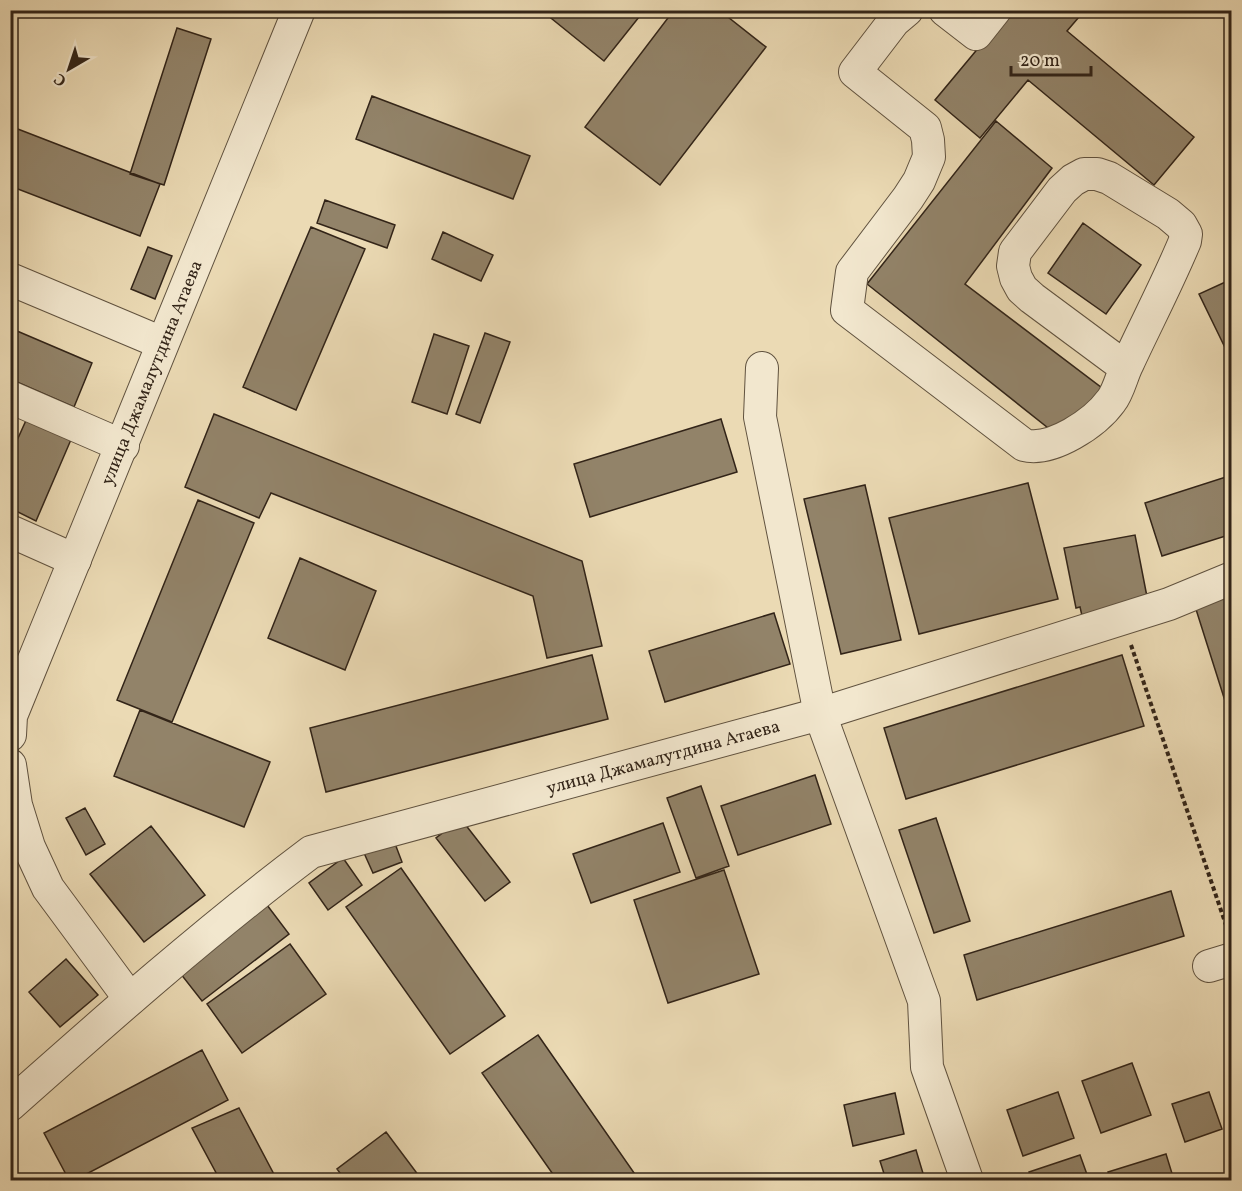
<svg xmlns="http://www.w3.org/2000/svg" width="1242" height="1191" viewBox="0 0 1242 1191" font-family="Vollkorn,serif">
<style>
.building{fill:#928369;stroke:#322418;stroke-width:1.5}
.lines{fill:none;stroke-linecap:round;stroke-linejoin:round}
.minor-casing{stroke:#60523f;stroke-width:34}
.path{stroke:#322418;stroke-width:4;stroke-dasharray:4.5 3;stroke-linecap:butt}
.minor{stroke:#f2e7ce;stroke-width:32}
.labels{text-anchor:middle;stroke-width:5;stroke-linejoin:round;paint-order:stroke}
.street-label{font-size:18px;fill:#322418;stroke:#f2e7ce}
</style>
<rect width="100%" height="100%" fill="#ebdab4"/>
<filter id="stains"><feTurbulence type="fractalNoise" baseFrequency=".00333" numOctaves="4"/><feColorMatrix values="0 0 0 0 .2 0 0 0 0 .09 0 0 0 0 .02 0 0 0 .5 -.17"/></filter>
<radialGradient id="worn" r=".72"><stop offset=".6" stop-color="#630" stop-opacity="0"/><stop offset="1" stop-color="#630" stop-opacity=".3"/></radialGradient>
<!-- building -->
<path class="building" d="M541,10H641L643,12L604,61Z
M674,10H719L766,47L660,185L585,127Z
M1010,10H1085L1067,31L1194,137L1154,185L1028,80L980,138L935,100Z
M177,28L211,39L164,185L130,174Z
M372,96L530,156L513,199L356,139Z
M996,121L1052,168L965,284L1102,388L1062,439L867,284Z
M10,126L160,184L140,236L10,186Z
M325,200L395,225L387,248L317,223Z
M1083,223L1141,265L1106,314L1048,273Z
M311,227L365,249L296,410L243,387Z
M443,232L493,255L481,281L432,259Z
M148,247L172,256L155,299L131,289Z
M1232,279V362L1199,294Z
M10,328L92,363L74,407L10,379Z
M485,333L510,342L480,423L456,414Z
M434,334L469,346L447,414L412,402Z
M214,414L582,561L602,646L547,658L533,596L271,493L259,518L185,487Z
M28,416L73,435L36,521L10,508V456Z
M721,419L737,472L590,517L574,464Z
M1232,475V534L1162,556L1145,503Z
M1028,483L1058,599L919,634L889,518Z
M865,485L901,640L841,654L804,499Z
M198,500L254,523L172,722L117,700Z
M1135,535L1149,607L1083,620L1080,607L1076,608L1064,548Z
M300,558L376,591L345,670L268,638Z
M1232,592V723L1194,603Z
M774,613L790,664L665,702L649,651Z
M592,655L608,719L326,792L310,728Z
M1122,655L1144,726L906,799L884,728Z
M140,710L270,762L244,827L114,776Z
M815,775L831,824L738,855L721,806Z
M701,786L729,866L696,878L667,798Z
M85,808L105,844L86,855L66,818Z
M936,818L970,921L934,933L899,830Z
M461,819L510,882L485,901L436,838Z
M663,823L680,872L591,903L573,854Z
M151,826L205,895L144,942L90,874Z
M394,841L402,862L373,873L364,853Z
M343,858L362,885L328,910L309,883Z
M401,868L505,1016L450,1054L346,907Z
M724,870L759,974L668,1003L634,900Z
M1171,891L1184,936L977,1000L964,955Z
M267,905L289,934L202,1001L180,973Z
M290,944L326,994L242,1053L207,1004Z
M66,959L98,995L60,1027L29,992Z
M538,1035L639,1180H557L482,1073Z
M202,1050L228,1100L75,1180H69L44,1133Z
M1132,1063L1151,1115L1101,1133L1082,1081Z
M1058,1092L1074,1138L1023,1156L1007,1110Z
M1209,1092L1222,1129L1185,1142L1172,1104Z
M895,1093L904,1134L853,1146L844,1105Z
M239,1108L277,1180H220L192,1128Z
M386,1132L422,1180H345L337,1169Z
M916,1150L925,1180H886L880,1161Z
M1166,1154L1174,1180H1111L1108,1172Z
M1080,1155L1089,1180H1032L1029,1172Z"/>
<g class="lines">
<!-- minor casing -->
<g class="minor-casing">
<g id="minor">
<path d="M907,10L894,21L855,72L925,128L928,140L929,157L919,181L908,198L852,272L847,310L1024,445C1052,452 1095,423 1111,401C1119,391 1122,374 1128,363C1147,322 1168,282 1185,241L1186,234L1181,225L1168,214L1109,178L1097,174H1084L1073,180L1062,190L1015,252L1013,266L1016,278L1022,289L1032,298L1125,367"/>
<path d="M945,10L976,34L995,10"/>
<path d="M10,279L162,343"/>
<path d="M762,368L760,417L820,714L924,1001L927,1067L967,1180"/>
<path d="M10,397L123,446"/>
<path d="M10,531L75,560"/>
<path id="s1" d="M10,735L11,716L299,10"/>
<path d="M10,765L16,805L29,847L48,888L130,999"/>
<path d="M1209,966L1232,959"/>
<path id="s2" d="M10,1105C108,1018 206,931 311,852L820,714L1169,604L1232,578"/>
</g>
</g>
<!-- path -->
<path class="path" d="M1131,645L1228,931"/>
<!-- minor -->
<use href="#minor" class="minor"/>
</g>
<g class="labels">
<!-- street labels -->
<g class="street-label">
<text dy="6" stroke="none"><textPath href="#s1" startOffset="390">улица Джамалутдина Атаева</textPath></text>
<text dy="6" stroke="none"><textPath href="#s2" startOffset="758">улица Джамалутдина Атаева</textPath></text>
</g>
</g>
<!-- margin -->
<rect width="1242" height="1191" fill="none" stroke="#ebdab4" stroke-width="36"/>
<rect x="12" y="12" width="1218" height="1167" fill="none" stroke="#322418" stroke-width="3"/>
<rect x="18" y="18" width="1206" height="1155" fill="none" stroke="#322418" stroke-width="1.5"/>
<!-- north arrow -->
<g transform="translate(69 69) rotate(219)" stroke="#f2e7ce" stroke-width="4.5" paint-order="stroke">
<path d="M0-4.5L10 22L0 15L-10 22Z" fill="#322418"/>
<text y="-9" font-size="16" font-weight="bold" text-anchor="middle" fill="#322418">С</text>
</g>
<!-- scale -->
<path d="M1011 66v9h80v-9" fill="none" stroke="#322418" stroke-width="3"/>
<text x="1020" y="66" font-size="18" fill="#322418" stroke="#f2e7ce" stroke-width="4.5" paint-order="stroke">20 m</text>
<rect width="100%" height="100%" filter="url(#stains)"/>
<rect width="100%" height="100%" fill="url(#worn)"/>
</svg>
